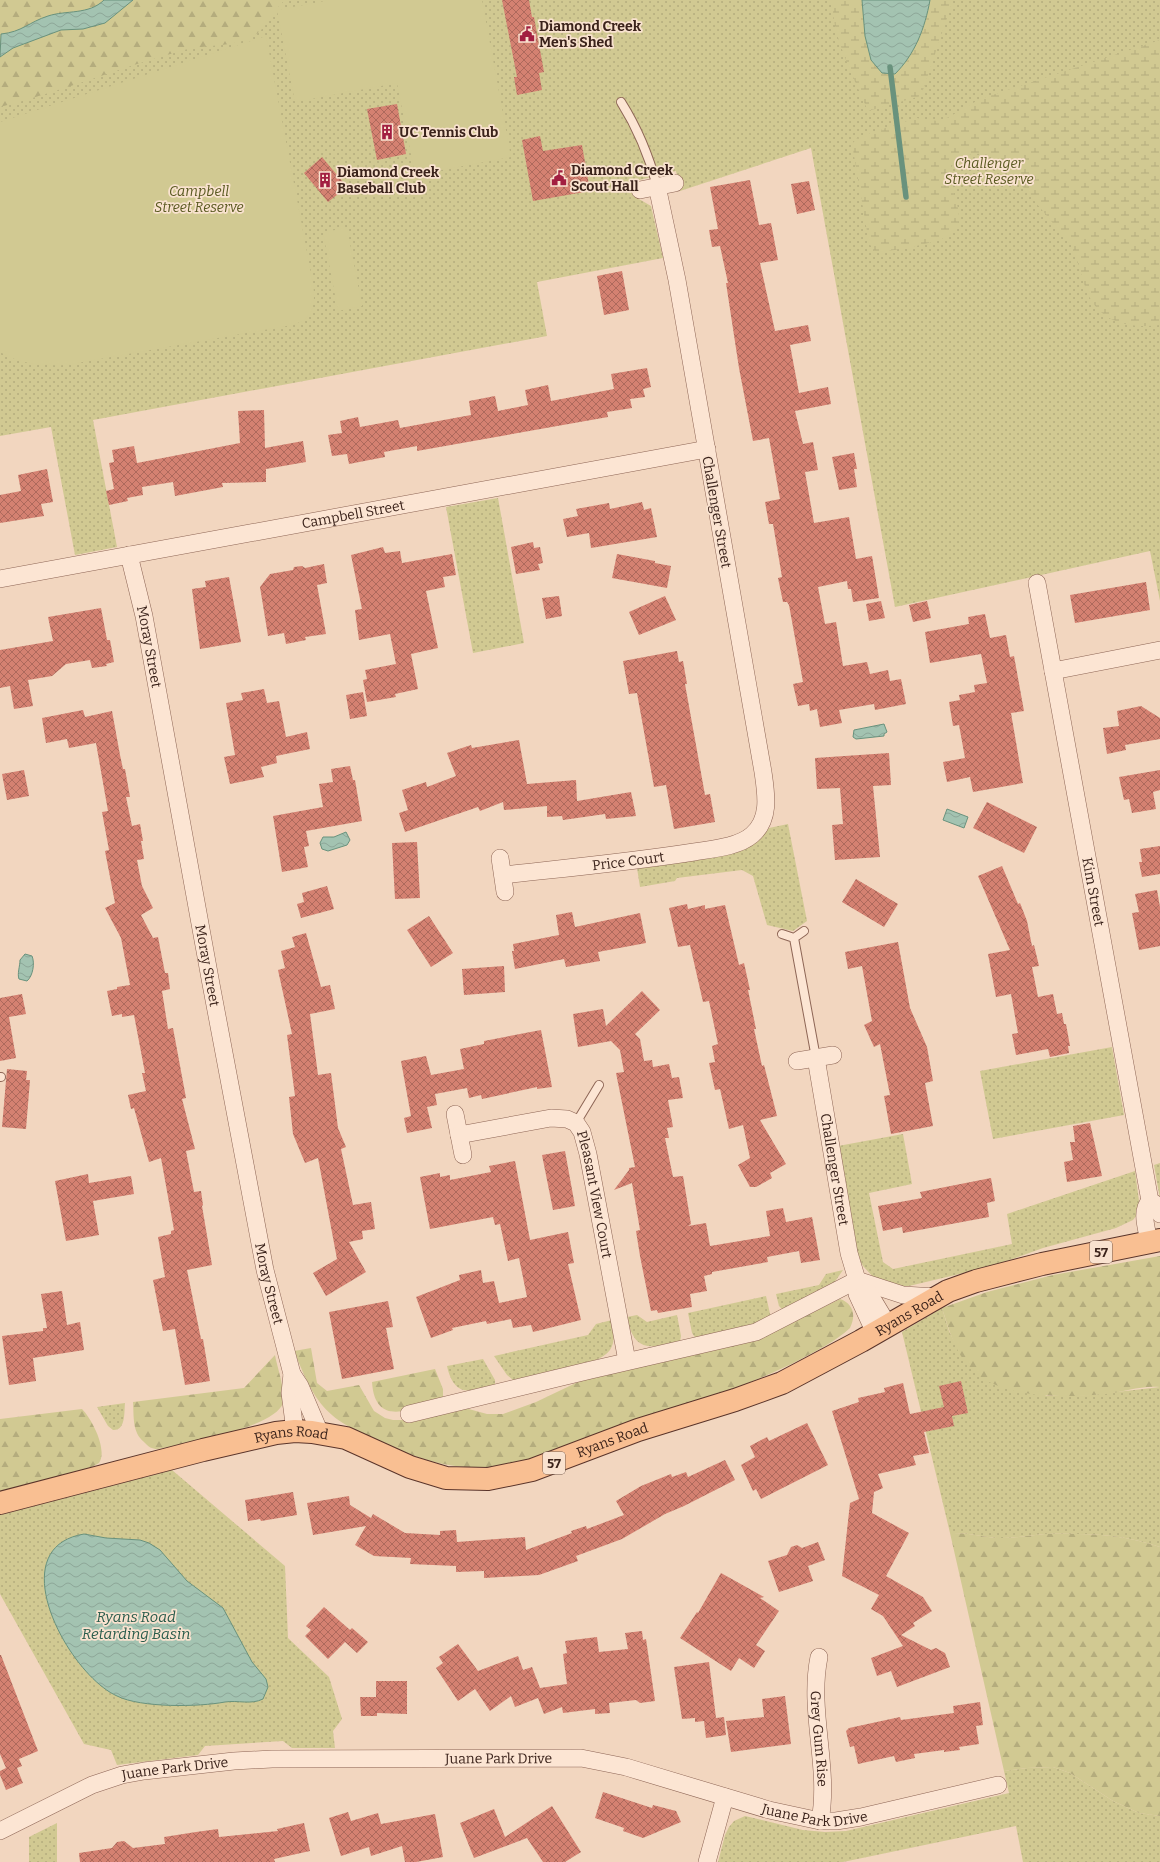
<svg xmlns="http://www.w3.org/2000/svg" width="1160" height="1862" viewBox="0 0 1160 1862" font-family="Bitter,serif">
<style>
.green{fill:url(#green-dots)}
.forest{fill:url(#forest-firs)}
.wetland{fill:url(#wetland-marsh)}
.pitch{fill:#d1c992}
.water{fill:url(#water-waves);stroke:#69927d}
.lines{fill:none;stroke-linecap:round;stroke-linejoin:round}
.stream{stroke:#69927d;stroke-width:5.5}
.building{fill:url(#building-cross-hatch)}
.lane-casing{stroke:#8d6555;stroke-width:10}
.street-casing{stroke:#8d6555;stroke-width:18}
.primary-casing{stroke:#5a342a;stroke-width:24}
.lane{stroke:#fce5d3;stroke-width:8}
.street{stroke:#fce5d3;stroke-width:17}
.primary{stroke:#f9bf92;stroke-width:22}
.labels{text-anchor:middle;stroke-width:3.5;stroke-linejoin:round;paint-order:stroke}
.shield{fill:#f9e2cf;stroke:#745c51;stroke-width:1}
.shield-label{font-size:13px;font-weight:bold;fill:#3b231b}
.poi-label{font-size:14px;font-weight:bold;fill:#3b231b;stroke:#f9e2cf;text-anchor:start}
.park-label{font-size:14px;font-style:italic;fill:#595920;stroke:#f9e2cf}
.street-label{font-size:14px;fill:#3b231b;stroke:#f9e2cf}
.water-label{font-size:15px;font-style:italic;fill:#295c4c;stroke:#f9e2cf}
</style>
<defs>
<pattern id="green-dots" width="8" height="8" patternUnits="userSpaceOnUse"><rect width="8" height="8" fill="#d1c992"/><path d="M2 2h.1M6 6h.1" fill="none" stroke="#b4ac7d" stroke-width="1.8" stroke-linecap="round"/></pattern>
<pattern id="forest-firs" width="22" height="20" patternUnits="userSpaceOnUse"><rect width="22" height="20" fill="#d1c992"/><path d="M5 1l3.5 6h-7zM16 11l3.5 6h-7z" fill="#b4ac7d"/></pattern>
<pattern id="wetland-marsh" width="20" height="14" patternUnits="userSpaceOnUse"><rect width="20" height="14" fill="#d1c992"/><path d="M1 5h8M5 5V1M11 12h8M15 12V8" fill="none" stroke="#b4ac7d"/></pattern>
<pattern id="water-waves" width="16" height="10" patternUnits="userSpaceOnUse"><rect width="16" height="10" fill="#a3c3b1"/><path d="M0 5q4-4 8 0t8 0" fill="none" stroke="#8da798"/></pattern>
<pattern id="building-cross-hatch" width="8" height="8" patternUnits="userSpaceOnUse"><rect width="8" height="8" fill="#d48171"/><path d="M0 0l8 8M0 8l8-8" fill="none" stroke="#ad695c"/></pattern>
</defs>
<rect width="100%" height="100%" fill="#f2d6bf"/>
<!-- green -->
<path class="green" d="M0,0H1160V601L1150,551L895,607L811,148L680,191L676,171L635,181L639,199L651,206L663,258L537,282L547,336L93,420L117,547L75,555L51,427L0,436Z
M498,498L524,643L473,653L446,507Z
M788,824L807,921L793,931L767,925L753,876L742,870L677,878L675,881L640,887L637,868L762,837L769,828Z
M1112,1047L1124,1115L993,1139L980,1071Z
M903,1134L912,1184L869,1193L883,1262L893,1269L1012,1244L1007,1214L1135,1171L1139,1201L1137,1215L1133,1220L1116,1228L1043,1248L993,1266L909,1286H901L874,1278L863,1266L858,1257L838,1146Z
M1160,1163V1199L1154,1165Z
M843,1270L834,1283L784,1311L779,1306L776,1294L819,1285L826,1274Z
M766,1296L771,1318L763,1322L696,1339L692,1333L688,1313Z
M942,1308L949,1331L962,1357L1047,1396L1090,1395L1160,1387V1547C1124,1534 1083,1533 1045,1534C1031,1535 1017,1538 1002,1538C985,1538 968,1532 950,1533L902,1332Z
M637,1315L647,1322L677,1315L681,1336L680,1342C650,1348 634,1353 627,1317Z
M612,1320C613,1331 616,1341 610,1350C599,1367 533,1376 513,1380L507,1375L494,1356L588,1335L596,1324Z
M483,1359L495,1380V1385C471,1392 454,1398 447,1366Z
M125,1403C124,1412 126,1431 113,1430L108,1426L97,1407Z
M172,1470L285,1566L288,1638L329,1677L342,1719L333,1731L335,1748H292L283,1741L205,1746L198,1755L117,1765L111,1750L84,1744L0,1594V1515Z
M1053,1767L1070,1773L1113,1801L1139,1813L1160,1816V1862H1023L1016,1826L843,1862H718L725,1835L729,1827L734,1821L745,1816L803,1830L825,1832L846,1831L1009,1793L1004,1771L1027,1768Z
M57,1823V1862H29V1837Z"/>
<!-- forest -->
<path class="forest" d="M0,0H104L98,5L86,10L49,15L15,32L0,35Z
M133,0H285C273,10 268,27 255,35C235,48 206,44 184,50C122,67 62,91 0,107V57L13,48L61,30L83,29L123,8Z
M1160,1256V1387C1143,1385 1123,1392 1105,1394C1067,1398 1003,1399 973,1371C956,1355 949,1330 942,1308L987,1292L1053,1275Z
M840,1299C854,1304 856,1316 850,1328C836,1341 818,1350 801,1359C759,1381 714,1396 669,1412C641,1422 613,1432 585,1442C547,1455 506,1471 464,1467C436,1465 408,1454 382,1443C326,1418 317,1408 294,1351L311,1348L317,1383L327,1391L359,1385L374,1411L385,1418L393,1420H402L465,1408L487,1414H503L536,1402L580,1381L757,1340Z
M275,1355C277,1367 286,1392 283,1403C275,1428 182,1444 158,1449C151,1449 149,1447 144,1442C132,1432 134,1417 133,1402L244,1388Z
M435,1369L443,1389V1397C415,1408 375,1430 372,1382Z
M82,1409C92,1419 108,1450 99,1463L90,1468L0,1492V1419Z
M950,1533C968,1532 985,1538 1002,1538C1017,1538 1031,1535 1045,1534C1083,1533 1124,1534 1160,1547V1816L1139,1813L1113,1801L1070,1773L1053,1767L1027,1768L1004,1771Z"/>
<!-- wetland -->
<path class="wetland" d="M833,0H953L921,96L868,111C855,79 830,34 833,0Z
M1160,40V325C1134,328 1106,325 1091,300C1082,284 1080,263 1071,245L1003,163C992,155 983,152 969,155C927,164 972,208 955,231C945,243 899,249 882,252L874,251L869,243L852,144L858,137L916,118L938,121L949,117L980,99Z"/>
<!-- pitch -->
<path class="pitch" d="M330,0H482L511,157L415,175L397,83L295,102L277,10Z
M266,36L313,284C316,305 313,319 292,325L66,365C43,366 20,364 0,352V122Z
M347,228L362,306L338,311L323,232Z"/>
<!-- water -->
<path class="water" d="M104,0H133L105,23L83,29L61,30L13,48L0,57L1,34C22,32 29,22 48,16C66,10 89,15 104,0Z
M862,0H930C925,28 915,54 895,74L882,73L871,60L865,36Z
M884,724L887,732L884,734V736L856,739L853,737L854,730Z
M947,809L968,817L964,828L943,820Z
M346,832L350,840L347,845L328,851L322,849L320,843L323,837H334Z
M25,954L32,956C35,963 33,976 27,981L19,979C17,974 20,966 20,960Z
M84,1534L106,1538L140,1540L149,1543L160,1550L187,1581L223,1608L252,1662L266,1679L268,1687L263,1699C251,1705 238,1700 225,1702C199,1707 141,1708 117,1696C68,1674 0,1548 84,1534Z"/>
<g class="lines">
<!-- stream -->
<path class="stream" d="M890,67L906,197"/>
</g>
<!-- building -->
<path class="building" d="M502,0H529L532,17H534L544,72L539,73L542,90L517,95L514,77H517Z
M397,104L406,154L377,160L367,109Z
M540,136L543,151L582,145L590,191L533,201L522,140Z
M322,157L347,187L328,202L304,173Z
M750,180L759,225L771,223L778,260L760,263L775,331L808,325L811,341L790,345L799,393L828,387L831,404L795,411L803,444L813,442L818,470L805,472L814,523L849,517L856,559L872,556L879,598L853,602L851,589H848L847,581L818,587L825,624L836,622L843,666L867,662L870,674L888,670L890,681L901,679L906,704L875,710L874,704L839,710L842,723L820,727L817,709L810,711L809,704L798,706L793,684L803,682L789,605L787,602H783L778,578L782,577L773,524H769L765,502L780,499L769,438L753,441L739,368L726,283H728L720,246L712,247L709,230L718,229L710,187Z
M809,181L815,210L797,214L791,184Z
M622,271L629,310L604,315L597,276Z
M647,368L651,387L643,389L645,397L630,399L632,408L607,412L608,417L417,451V446L384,452L385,457L349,464L347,454L332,456L328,435L342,433L340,421L358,417L360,427L398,420L400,428L471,415L469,401L495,396L498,411L528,405L525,390L548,385L551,401L614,389L611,374Z
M264,410L265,448L303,441L306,462L266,469V482L222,483L223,487L175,496L173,482L142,487L143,495L127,498L128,501L109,505L106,491L114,489L109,463L114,462L112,450L134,446L137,463L240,443L238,411Z
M854,453L857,469H854L857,487L839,490L832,457Z
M47,469L53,502L41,504L44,516L0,523V495L21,491L18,475Z
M642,502L644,510L651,508L657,537L591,548L589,533L567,537L563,519L578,516L576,509L609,503L610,509Z
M533,542L534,548L540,547L543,563L538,564L540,570L516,574L511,547Z
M383,547L385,553L400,551L402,563L452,554L456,575L443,577L445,587L426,591L438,648L411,654L418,689L395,694L396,697L367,702L363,680L367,679L365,670L396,664L390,634L359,640L355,610L362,609L351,555Z
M617,554L655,561V563L671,566L667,588L612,578Z
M324,564L327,583L317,585L326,634L305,637L306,640L286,644L284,633L268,636L260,587L270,574L293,570L294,567L302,566L305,568Z
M229,577L241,642L200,649L192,589L206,587L205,581Z
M1146,582L1150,610L1075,623L1070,595Z
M559,596L562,616L546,619L542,598Z
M665,596L676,620L639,635L629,612Z
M881,601L885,618L869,621L866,604Z
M927,601L931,618L913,622L909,605Z
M101,608L107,640H110L114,662L106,664L107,666L92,668L90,660L66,664L52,676L28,680L33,706L14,709L10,686L0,688V650L53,641L48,617Z
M985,614L990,638L1006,635L1010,657L1014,656L1024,711L1011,713L1023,783L973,792L970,777L947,782L943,762L965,758L959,725L953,726L949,702L960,700L959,695L975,692L974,685L987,683L981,654L930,663L925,632L969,624L968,617Z
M677,651L679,662L683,661L687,684H685L705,795L710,794L715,822L674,829L666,785L654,787L637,693L629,694L623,661Z
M264,689L267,703L279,701L286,737L307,732L310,749L276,756L277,763L261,767L264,777L230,784L224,757L235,755L226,703L243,700L241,693Z
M363,692L367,716L350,719L346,695Z
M1141,706L1160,718V739L1125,745L1126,750L1107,754L1103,728L1119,726L1117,711Z
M83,710L85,717L112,711L120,755L123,769H125L130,797H126L132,826L140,824L143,841H141L144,859L137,860L142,886L153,908L141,915L153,938L158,937L165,973H168L170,989L162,991L168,1029L173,1028L186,1098L182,1099L195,1149L186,1151L194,1192L201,1191L203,1205L202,1206L212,1265L187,1270L201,1339H203L210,1381L185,1385L175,1329L163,1331L153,1280L165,1277L158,1237L171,1234V1231L174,1230L161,1158L149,1162L134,1108L131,1109L128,1095L146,1091L142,1073H145L134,1015L122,1017V1014L112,1016L107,991L117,989V987L130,985L121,938L105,908L115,903L105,851L109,850L102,812L108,811L96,743L69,748L67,739L46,743L42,718Z
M519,740L527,784L576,780L577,801L631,792L636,816L606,819L605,814L563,820L562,816L547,817V806L504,810L503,802L480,811L478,807L405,832L399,813L408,810L402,790L426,782L427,787L456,776L447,753L471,745L472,748Z
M889,753L891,785L873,786L880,857L835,860L832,825L843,824L840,788L817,789L815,758Z
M350,766L353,780H355L362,821L306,831L309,846L304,847L308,867L282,872L273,816L323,807L319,784L333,782L331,769Z
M24,770L29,796L7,800L2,774Z
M1160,770V790L1153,792L1156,809L1132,813L1129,799L1124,800L1119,777Z
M987,802L1037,827L1024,853L973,828Z
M417,842L420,898L395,899L392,843Z
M1160,846V874L1142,877L1139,862H1142L1140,849Z
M1002,866L1018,904L1020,903L1027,921L1032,946L1034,945L1039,966L1032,967L1038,997L1053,994L1057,1014L1062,1013L1064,1024H1066L1070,1046H1068L1069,1053L1050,1057L1048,1049L1016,1055L1012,1034L1018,1033L1011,994L996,997L988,954L1010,950L978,876Z
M856,879L898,904L884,927L842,902Z
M327,886L334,909L301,918L297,904L304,902L302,893Z
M1157,890L1160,907V946L1139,950L1132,913L1139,912L1135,894Z
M687,904L688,909L705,905V909L725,905L739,965L744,963L750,990H748L756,1029H754L762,1066L764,1065L777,1116L760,1120L786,1164L770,1173L772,1178L756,1187H750L738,1165L750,1158L743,1125L729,1129L720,1089L715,1090L709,1063L715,1062L712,1046L718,1044L709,1001L703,1002L690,945L678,947L669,908Z
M572,912L575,927L640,913L646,943L598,952L600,961L566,967L564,959L515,969L512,951H514L513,944L559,935L556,915Z
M429,916L453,953L431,967L407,930Z
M306,933L321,987L330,985L335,1009L310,1014L318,1075L331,1073L338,1128L346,1147L341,1149L353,1205L371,1202L375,1229L362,1231L363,1239L349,1242L366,1272L326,1296L313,1273L337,1259L318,1158L305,1163L293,1134L289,1097L295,1096L287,1035L292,1034L278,970L285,968L281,951L295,947L292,937Z
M898,942L910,1008L927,1047L933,1081L925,1083L933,1126L891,1134L884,1096L890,1095L880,1044L874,1047L864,1025L872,1021L862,966L848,969L845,952Z
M504,966L505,992L464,995L462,969Z
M642,991L660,1010L635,1034L640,1039L644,1061L652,1060L653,1067L669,1064L672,1078L679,1077L683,1098L668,1100L673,1127L667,1128L669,1138H665L673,1177L683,1176L691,1224L688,1226L706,1223L710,1246L770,1236L766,1211L783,1208L786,1222L812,1217L820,1260L801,1263L799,1251L767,1257L768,1262L712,1272V1274L704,1276L707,1291L690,1294L692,1307L658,1313L657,1310L651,1311L640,1256L636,1231L640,1230L632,1183L614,1190L629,1170V1168L635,1167L616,1073L624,1072L620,1050L611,1041L578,1047L573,1014L603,1009L606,1026Z
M22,994L26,1014L9,1017L16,1058L0,1061V998Z
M541,1030L552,1087L537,1089V1087L482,1099L481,1095L469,1098L467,1088L435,1094L437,1105L427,1107L432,1128L407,1133L404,1118L411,1116L401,1061L426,1056L431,1075L464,1069L460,1049L484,1044V1041Z
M7,1069L27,1071L26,1080H30L26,1129L2,1127Z
M1090,1123L1102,1176L1067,1182L1064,1162L1073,1160L1070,1142H1075L1073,1126Z
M565,1151L575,1206L553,1210L542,1155Z
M515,1161L530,1240L568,1232L574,1263L568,1264L581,1320L533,1332L531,1325L513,1328L511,1319L487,1324L486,1321L452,1328L453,1330L431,1338L416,1297L460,1280L459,1275L481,1270L483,1283L494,1281L499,1303L527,1297L519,1258L508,1261L500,1224L495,1225L493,1217L430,1229L420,1177L440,1173V1177L450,1175V1180L491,1172L489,1166Z
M88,1174L89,1183L131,1176L134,1194L93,1201L99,1235L66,1241L55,1181Z
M991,1178L995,1201L987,1203L989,1217L903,1233L902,1227L883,1231L878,1206L922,1198L920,1192Z
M62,1291L67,1325L80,1322L84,1350L33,1358L36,1381L9,1385L2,1336L43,1331V1328H47L41,1294Z
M388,1301L393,1327L386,1328L394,1369L342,1379L329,1312Z
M961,1381L968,1413L952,1416L954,1426L924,1432L929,1453L913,1456L916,1465L878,1474L883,1488L874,1492L872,1513L909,1533L886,1576L923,1597L932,1611L913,1623L915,1626L901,1635L931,1650L936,1648L945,1653L950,1667L897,1687L891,1671L877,1676L871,1658L903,1646L883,1616L871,1609L879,1595L842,1576L850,1503L859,1499L832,1411L859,1402L858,1398L885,1392L884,1388L903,1383L910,1414L944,1407L939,1386Z
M807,1423L828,1465L761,1499L756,1489L753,1491L741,1465L755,1457L750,1446L767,1437L769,1441Z
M725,1460L735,1480L684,1506L665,1514L622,1539L576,1556L578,1561L539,1575L484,1578V1571L456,1572V1566L410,1564L411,1558L374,1556L355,1545L366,1526L313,1535L307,1503L349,1496L350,1505L371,1518L373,1514L405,1533L440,1535V1531L456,1530L457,1542L525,1537L526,1550L572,1533L571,1531L586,1526L587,1529L624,1515L616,1501L641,1486L671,1474L672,1477L686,1472L688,1477Z
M293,1492L297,1515L261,1521L260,1519L248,1521L245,1500Z
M818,1542L825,1560L808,1566L813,1581L779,1592L768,1561L787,1555L791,1547L797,1545L802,1548Z
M721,1573L764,1597L760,1598L779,1611L756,1645L765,1651L754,1668L739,1658L731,1671L680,1638L697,1612L698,1613Z
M324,1607L350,1630L352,1628L368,1642L357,1653L345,1642L328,1659L305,1636L311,1630L306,1626Z
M642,1631L643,1640L646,1639L655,1701L640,1703L636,1700L609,1703L610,1713L595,1714V1709L563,1713L562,1707L544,1714L538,1698L515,1707L511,1696L490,1711L475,1689L458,1701L436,1668L443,1663L439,1657L458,1644L478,1671L518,1656L523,1670L532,1667L540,1688L567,1684L563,1654L567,1653L565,1641L597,1637L599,1652L628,1649L625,1633Z
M0,1655H1L38,1751L19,1759L22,1766L17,1768L23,1783L6,1790L0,1775V1771L6,1768L0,1754Z
M709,1662L716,1718L724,1717L726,1735L706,1738L704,1721L695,1722V1718L682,1719L674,1667Z
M376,1681H407V1714L377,1713V1716H361L360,1697H376Z
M785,1696L791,1744L731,1752L726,1721L764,1717L762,1699Z
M980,1702L983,1725L976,1726L979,1744L959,1747L960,1750L944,1752V1750L914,1754L915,1758L896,1762L894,1756L858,1764L854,1746L850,1747L846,1731L849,1728L900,1717L901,1720L954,1713L953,1706Z
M603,1792L652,1808L653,1805L676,1811L681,1822L643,1838L623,1831L624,1828L595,1818Z
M552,1806L581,1852L565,1862H543L527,1838L474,1858L460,1823L494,1809L505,1837Z
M348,1812L351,1821L378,1813L381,1824L435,1814L443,1857L416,1862H405L402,1846L371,1856L369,1847L341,1856L329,1818Z
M304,1823L310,1851L274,1859L275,1862H80L79,1853L112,1848L117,1842L124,1841L133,1848L165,1844L164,1837L196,1832L218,1829L219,1837L278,1831L277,1829Z"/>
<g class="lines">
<!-- lane casing -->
<g class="lane-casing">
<path id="lane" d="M621,102C638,129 649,156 657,186
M782,934L794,938L816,1058
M794,938L804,931
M0,1077H1
M576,1123L599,1085"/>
</g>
<!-- street casing -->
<g class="street-casing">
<g id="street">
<path d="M640,190L675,183"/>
<path id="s1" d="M129,555L144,616L211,984L265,1270L292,1374L290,1393L295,1431"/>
<path id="s2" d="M0,579L707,449"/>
<path id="s3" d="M1037,583L1150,1201L1154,1203L1160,1214"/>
<path d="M1053,671L1160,650"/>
<path d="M500,858L505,892"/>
<path id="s4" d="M503,875C567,868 630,862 694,852C712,849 738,847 752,835C771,819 766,793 763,772L677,280L657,186"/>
<path id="s5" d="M816,1058L849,1253L857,1280V1294L875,1333"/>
<path d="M797,1061L833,1055"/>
<path d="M455,1114L463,1155"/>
<path id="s6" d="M459,1135L551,1118L567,1119L576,1123L582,1132L588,1154L627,1361"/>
<path d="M1149,1242C1147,1229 1140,1211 1150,1201"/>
<path d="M857,1280L903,1295L936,1297"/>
<path d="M859,1281L867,1290L888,1325"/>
<path d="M292,1374L300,1386L320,1433"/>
<path d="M409,1414L591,1370L756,1332L857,1280"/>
<path id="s7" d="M819,1657C808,1712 830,1767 820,1821"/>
<path id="s8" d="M0,1831L92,1785L122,1775L144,1771L234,1761L272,1759L581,1758L626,1767L769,1810L820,1821H836L861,1817L998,1785"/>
<path d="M707,1862L725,1797"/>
</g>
</g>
<!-- primary casing -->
<g class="primary-casing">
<g id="primary">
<path id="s9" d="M0,1503L203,1450L276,1433L295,1431L312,1432L346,1438L410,1467L446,1478L488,1479L532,1470L638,1430L735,1400L782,1383L861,1341L948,1291L976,1281L1042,1264L1160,1240"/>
</g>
</g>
<!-- lane -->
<use href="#lane" class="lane"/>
<!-- street -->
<use href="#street" class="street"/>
<!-- primary -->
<use href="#primary" class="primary"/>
</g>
<!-- icons -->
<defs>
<g id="civic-bare" transform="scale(1.2)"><path d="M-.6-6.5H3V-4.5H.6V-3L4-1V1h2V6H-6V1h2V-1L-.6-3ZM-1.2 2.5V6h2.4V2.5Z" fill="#a21f41" stroke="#f9e2cf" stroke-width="2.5" paint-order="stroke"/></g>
<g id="building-bare" transform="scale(1.2)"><path d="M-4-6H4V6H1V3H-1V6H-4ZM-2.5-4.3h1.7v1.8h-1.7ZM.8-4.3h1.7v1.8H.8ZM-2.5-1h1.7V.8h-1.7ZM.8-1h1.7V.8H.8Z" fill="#a21f41" stroke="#f9e2cf" stroke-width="2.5" paint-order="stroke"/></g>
</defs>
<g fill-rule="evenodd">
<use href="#civic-bare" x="527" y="34"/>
<use href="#building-bare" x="387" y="132"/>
<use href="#civic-bare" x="559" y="178"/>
<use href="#building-bare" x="325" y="180"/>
</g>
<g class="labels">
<!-- shield labels -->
<g class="shield">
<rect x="1090" y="1241" width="22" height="22" rx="3"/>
<rect x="543" y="1452" width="22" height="22" rx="3"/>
</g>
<g class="shield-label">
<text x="1101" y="1257">57</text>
<text x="554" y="1468">57</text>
</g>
<!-- poi labels -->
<g class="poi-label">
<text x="539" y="31">Diamond Creek<tspan x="539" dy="16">Men's Shed</tspan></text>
<text x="399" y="137">UC Tennis Club</text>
<text x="571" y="175">Diamond Creek<tspan x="571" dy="16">Scout Hall</tspan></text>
<text x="337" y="177">Diamond Creek<tspan x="337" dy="16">Baseball Club</tspan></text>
</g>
<!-- park labels -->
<g class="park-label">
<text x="989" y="168">Challenger<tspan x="989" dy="16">Street Reserve</tspan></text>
<text x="199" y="196">Campbell<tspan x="199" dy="16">Street Reserve</tspan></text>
</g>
<!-- street labels -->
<g class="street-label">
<text transform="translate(717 512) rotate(80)" y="5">Challenger Street</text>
<text dy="5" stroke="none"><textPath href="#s2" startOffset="359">Campbell Street</textPath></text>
<text dy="5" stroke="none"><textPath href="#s1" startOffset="94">Moray Street</textPath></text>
<text dy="5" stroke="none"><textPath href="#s4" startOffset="126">Price Court</textPath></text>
<text dy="5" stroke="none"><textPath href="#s3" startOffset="314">Kim Street</textPath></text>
<text dy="5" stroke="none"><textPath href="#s1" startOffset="418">Moray Street</textPath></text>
<text dy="5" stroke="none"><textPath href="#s5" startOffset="113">Challenger Street</textPath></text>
<text dy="5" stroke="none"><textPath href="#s6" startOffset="194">Pleasant View Court</textPath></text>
<text dy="5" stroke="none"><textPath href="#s1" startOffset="742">Moray Street</textPath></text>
<text dy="5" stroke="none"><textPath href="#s9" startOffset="960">Ryans Road</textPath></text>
<text dy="5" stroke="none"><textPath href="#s9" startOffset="300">Ryans Road</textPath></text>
<text dy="5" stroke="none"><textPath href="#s9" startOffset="636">Ryans Road</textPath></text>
<text dy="5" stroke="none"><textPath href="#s7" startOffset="82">Grey Gum Rise</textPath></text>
<text dy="5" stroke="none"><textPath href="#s8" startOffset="512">Juane Park Drive</textPath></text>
<text dy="5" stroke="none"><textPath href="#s8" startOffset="188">Juane Park Drive</textPath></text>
<text dy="5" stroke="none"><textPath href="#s8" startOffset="836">Juane Park Drive</textPath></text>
</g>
<!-- water labels -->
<g class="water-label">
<text x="136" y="1622">Ryans Road<tspan x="136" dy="17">Retarding Basin</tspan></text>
</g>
</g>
</svg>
